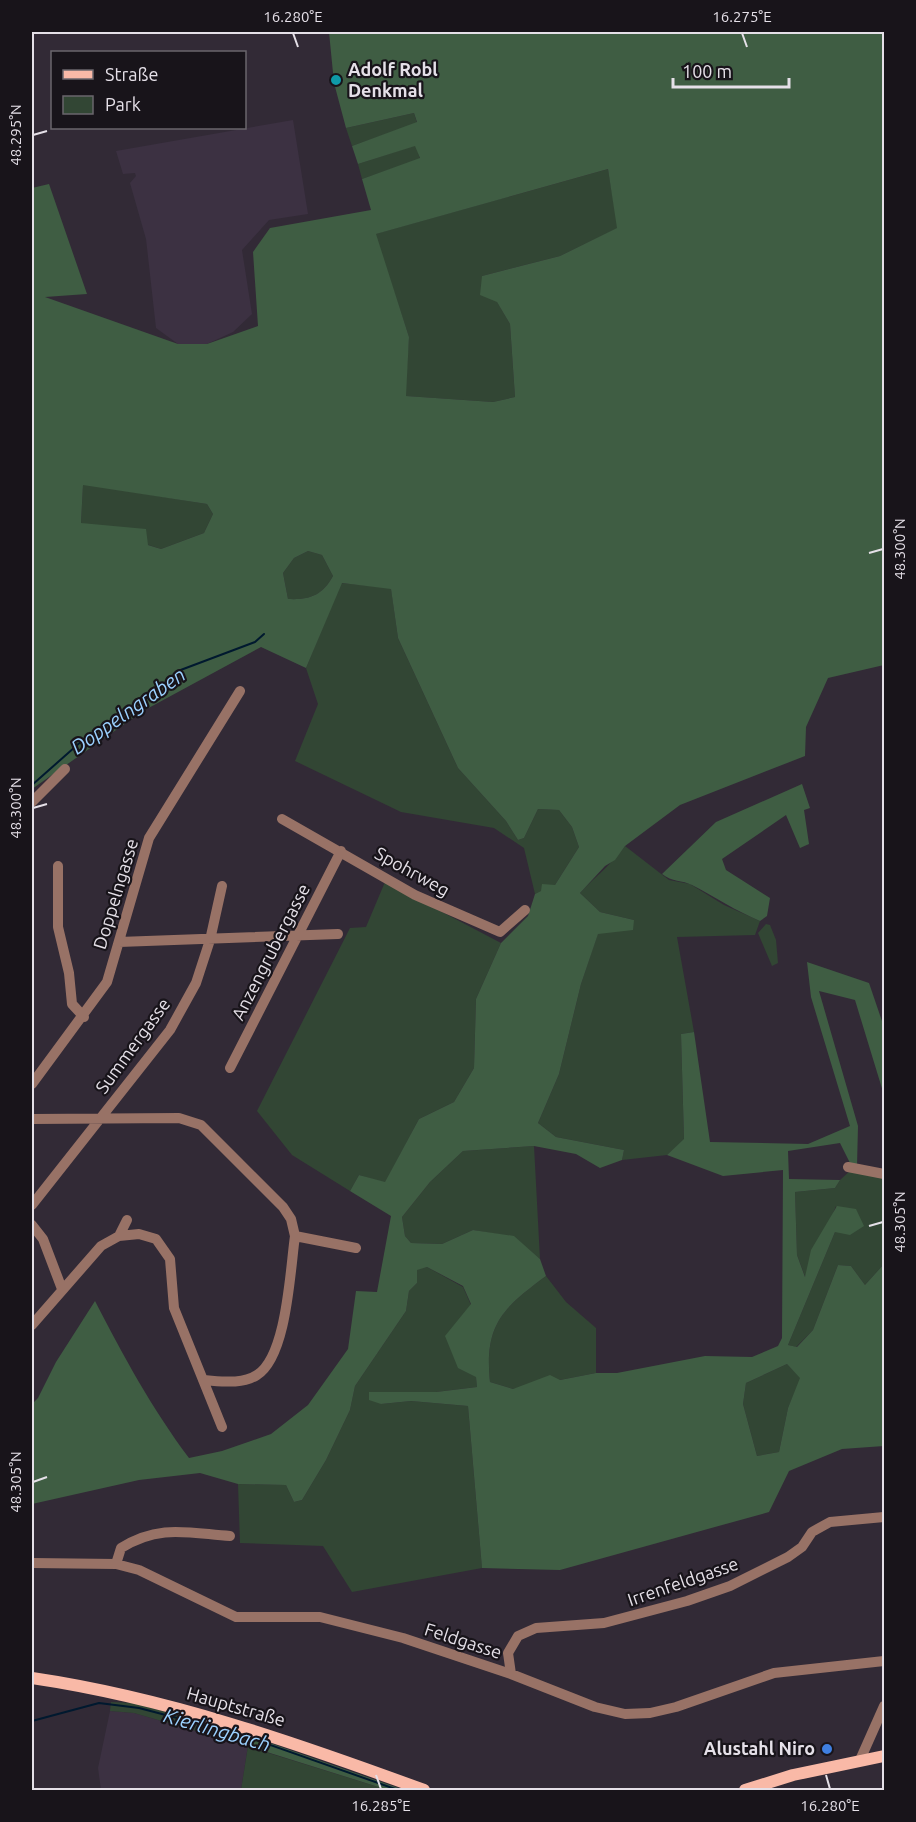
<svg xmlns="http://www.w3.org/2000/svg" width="916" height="1822" viewBox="0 0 916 1822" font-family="Ubuntu,sans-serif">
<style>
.built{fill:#3c3142}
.green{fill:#324634}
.forest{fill:#3f5d43;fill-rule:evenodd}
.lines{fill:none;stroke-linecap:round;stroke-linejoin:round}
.stream{stroke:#00192f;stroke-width:2}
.minor{stroke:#987266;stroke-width:10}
.major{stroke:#f9b9a7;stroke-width:12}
.ticks{fill:none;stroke:#e5e0e8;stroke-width:2}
.culture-dot{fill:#0f9aa8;stroke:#18141a;stroke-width:2}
.shop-dot{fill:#3f7fe0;stroke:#18141a;stroke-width:2}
.labels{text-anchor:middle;stroke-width:4.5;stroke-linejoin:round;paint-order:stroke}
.poi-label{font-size:18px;font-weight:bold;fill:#e5e0e8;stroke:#18141a;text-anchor:start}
.street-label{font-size:18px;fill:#e5e0e8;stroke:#18141a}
.water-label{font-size:20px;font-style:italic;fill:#9bd1ff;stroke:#18141a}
.neatline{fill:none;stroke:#e5e0e8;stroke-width:2}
.ticks-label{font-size:15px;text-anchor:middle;fill:#e5e0e8}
</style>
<rect width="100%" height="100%" fill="#322a36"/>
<!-- built -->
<path class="built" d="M293,120L308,214L269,220L242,250L252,314L233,332L207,344H178L156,328L146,239L130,183L136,176L135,173L123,174L116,151Z
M110,1711L134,1713L248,1746L241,1790H101L98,1768Z"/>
<!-- green -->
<path class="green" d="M414,113L417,123L352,146L346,128Z
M416,145L420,159L362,179L358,164Z
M608,169L618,228L560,256L482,276L510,324L515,397L493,402L405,396L409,337L375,234Z
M83,484L207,504L213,514L204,533L161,549L81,523Z
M308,551L322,555L333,576C322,596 309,600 288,599L283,573L294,558Z
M341,583L391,588L398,638L458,768L506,821L518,840L524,838L538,809L559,810L572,827L579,847L555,885L535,894L524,848L494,828L401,812L295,761L318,704L306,668Z
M625,846L669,880L690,884L724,905L760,921L755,935L677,937L694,1032L681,1034L684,1140L667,1155L622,1160L624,1150L556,1137L538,1123L559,1074L581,984L598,933L634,920L600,912L580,893C595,877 613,863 625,846Z
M385,882L501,943L476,999L474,1068L454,1102L419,1119L385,1183L359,1175L350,1191L292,1155L257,1111L350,928L366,927Z
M766,924L770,925L776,940L778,963L772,966L758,933Z
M534,1146L540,1259L514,1237L473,1230L442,1244L411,1243L405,1236L402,1217L430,1182L463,1151Z
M851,1170L884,1178V1264L865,1285L851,1266L838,1265L813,1330L796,1347L788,1345L835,1232L836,1206L806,1279L797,1255L795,1192L835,1188L840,1180Z
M427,1267L463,1287L471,1305L477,1387L436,1392H370L381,1404L411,1401L468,1406L482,1568L352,1592L323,1546L240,1543L238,1484L286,1485L294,1502L302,1500L326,1460L350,1410L355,1386L406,1311L409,1291L417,1283V1269Z
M546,1276L566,1302L596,1328V1373L513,1389L490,1382C484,1324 503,1308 546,1276Z
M787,1364L801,1378L788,1408L779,1452L757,1456L743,1404L746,1383Z
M111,1702L134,1703L247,1735L249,1747L388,1790H241L248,1746L134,1713L110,1711Z"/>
<!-- forest -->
<path class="forest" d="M329,32H884V665L828,678L806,727L805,756L680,805L625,846L615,860L605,866L580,893L600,912L634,920L633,930L598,934L581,984L559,1074L538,1123L556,1137L624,1150L622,1160L600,1168L576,1154L534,1146L463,1151L430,1182L402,1217L405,1236L411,1243L442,1244L473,1230L514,1236L540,1259L546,1276C503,1308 484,1324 490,1382L513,1389L550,1375L560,1380L596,1373H617L705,1356L752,1357L778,1346L782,1338L783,1170L723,1176L667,1155L684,1139L681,1034L694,1032L710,1142L808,1144L850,1126L811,997L807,962L869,983L884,1027V1095L855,1000L819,991L858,1126L857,1166L851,1165L840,1143L788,1151L789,1179L840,1180L835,1188L795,1192L797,1255L805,1277L811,1250L837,1206L856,1209L864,1226L850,1235L835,1232L788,1345L797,1347L813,1330L838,1265L851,1266L865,1285L884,1264V1446L842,1449L789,1471L769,1512L560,1570L482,1568L468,1406L411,1401L381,1404L369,1400V1392H436L477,1387L476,1377L458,1368L445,1336L471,1304L463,1286L427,1267L417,1270V1283L409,1291L406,1311L355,1386L350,1410L326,1460L302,1500L294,1502L286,1485L238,1484L200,1473L139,1480L32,1504V1404L38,1398L56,1362L95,1301C124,1357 151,1407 189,1458L222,1451L271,1434L308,1405L348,1349L356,1291L377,1292L391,1216L350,1191L359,1175L385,1182L419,1119L454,1102L474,1068L476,999L501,943L528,916L535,894L541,891L542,884L555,885L579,847L572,827L559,810L538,809L524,838L518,840L506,821L458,768L398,638L391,589L342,583L306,668L261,647L143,711L32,789V188L49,184L87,294L45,297L178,344H207L258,326L253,252L270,228L371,210L362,179L420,158L415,146L358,164L352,146L417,122L414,113L346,128L334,83ZM608,169L617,228L560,256L482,276L480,295L497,302L510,324L515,397L493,402L406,396L409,337L376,234ZM83,485L207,504L213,514L204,533L161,549L148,545L146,529L81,523ZM308,551L322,555L333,576C322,596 309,600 288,599L283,573L294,558ZM787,1364L800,1378L788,1408L779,1452L757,1456L743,1404L746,1383Z
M802,784L810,808L804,810L809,844L800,848L786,815L722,859L726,870L770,898L767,916L760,921C736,911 715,897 692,885C682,880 672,882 662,874L716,822Z
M247,1735L404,1790H388L248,1746Z"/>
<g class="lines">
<!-- stream -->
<path class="stream" d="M32,785L84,739L153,694L178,671L255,642L264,634
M32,1721L99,1703L139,1708L242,1735L398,1790"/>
<!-- minor -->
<path class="minor" d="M32,802L65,769
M282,819L415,895L500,932L525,910
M58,866V927L69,973L72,1004L84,1017
M119,942L338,934
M230,1068L341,851
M32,1084L107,982L149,838L240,691
M32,1119L179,1118L201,1125L283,1207L291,1219L295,1236C290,1271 287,1356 257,1375C242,1385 220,1381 203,1380
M848,1167L884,1174
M32,1205L170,1030L196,983L210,940L222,886
M32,1225L43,1239L62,1289
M119,1236L127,1220
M295,1236L356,1248
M32,1325L101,1246L119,1236L139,1234L156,1239L170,1259L174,1308L222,1427
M32,1563L116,1564L139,1570L236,1617H320L403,1638L511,1674L595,1707L625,1714L650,1713L676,1707L774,1673L884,1661
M116,1564L121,1548C159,1524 188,1533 230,1536
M511,1674L508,1653L518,1636L536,1628L604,1623L687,1601L730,1586L788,1557L802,1547L812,1532L830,1522L884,1517
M860,1760L884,1706"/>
<!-- major -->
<path class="major" d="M32,1678C168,1698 296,1743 424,1790
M745,1790L793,1775L884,1756"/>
</g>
<!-- ticks -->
<path class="ticks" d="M293,33L298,47M742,33L747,47M33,135L47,131M869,553L883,549M33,808L47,804M869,1226L883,1222M33,1482L47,1477M376,1775L381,1789M826,1775L830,1789"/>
<!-- markers -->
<circle class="culture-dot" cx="336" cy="80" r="6"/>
<circle class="shop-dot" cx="827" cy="1749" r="6"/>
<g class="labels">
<!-- poi labels -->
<g class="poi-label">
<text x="348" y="76">Adolf Robl<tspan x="348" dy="21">Denkmal</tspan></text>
<text x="815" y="1755" text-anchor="end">Alustahl Niro</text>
</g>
<!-- street labels -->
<g class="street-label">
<text transform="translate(412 872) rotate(29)" y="6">Spohrweg</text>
<text transform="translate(116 894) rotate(-73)" y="6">Doppelngasse</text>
<text transform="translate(271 952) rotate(-63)" y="6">Anzengrubergasse</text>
<text transform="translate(133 1046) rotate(-54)" y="6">Summergasse</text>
<text transform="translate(683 1582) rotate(-19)" y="6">Irrenfeldgasse</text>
<text transform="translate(463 1641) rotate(18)" y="6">Feldgasse</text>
<text transform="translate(236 1707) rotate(16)" y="6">Hauptstraße</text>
</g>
<!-- water labels -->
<g class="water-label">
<text transform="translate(128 711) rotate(-35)" y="7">Doppelngraben</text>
<text transform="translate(217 1730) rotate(16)" y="7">Kierlingbach</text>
</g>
</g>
<!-- border -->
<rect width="916" height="1822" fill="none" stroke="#18141a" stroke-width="66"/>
<!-- legend -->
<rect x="51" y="51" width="195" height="78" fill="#18141a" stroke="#6a666c" stroke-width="1.5"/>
<rect x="63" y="70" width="30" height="9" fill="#f9b9a7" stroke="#6a666c" stroke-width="1.5"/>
<text x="105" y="81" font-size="18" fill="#e5e0e8">Straße</text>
<rect x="63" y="96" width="30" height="18" fill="#324634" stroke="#6a666c" stroke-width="1.5"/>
<text x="105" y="111" font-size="18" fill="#e5e0e8">Park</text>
<!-- scale -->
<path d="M673 78v9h116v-9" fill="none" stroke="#e5e0e8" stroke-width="3"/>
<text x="682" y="78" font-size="18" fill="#e5e0e8" stroke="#18141a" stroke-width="4.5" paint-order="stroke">100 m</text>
<rect x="33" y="33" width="850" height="1756" class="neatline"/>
<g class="ticks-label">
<text x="293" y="22">16.280°E</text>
<text x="742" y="22">16.275°E</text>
<text transform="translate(16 135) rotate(-90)" y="5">48.295°N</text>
<text transform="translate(900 549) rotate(-90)" y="5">48.300°N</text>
<text transform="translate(16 808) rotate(-90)" y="5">48.300°N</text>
<text transform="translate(900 1222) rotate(-90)" y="5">48.305°N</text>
<text transform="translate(16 1482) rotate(-90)" y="5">48.305°N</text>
<text x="381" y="1811">16.285°E</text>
<text x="830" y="1811">16.280°E</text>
</g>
</svg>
